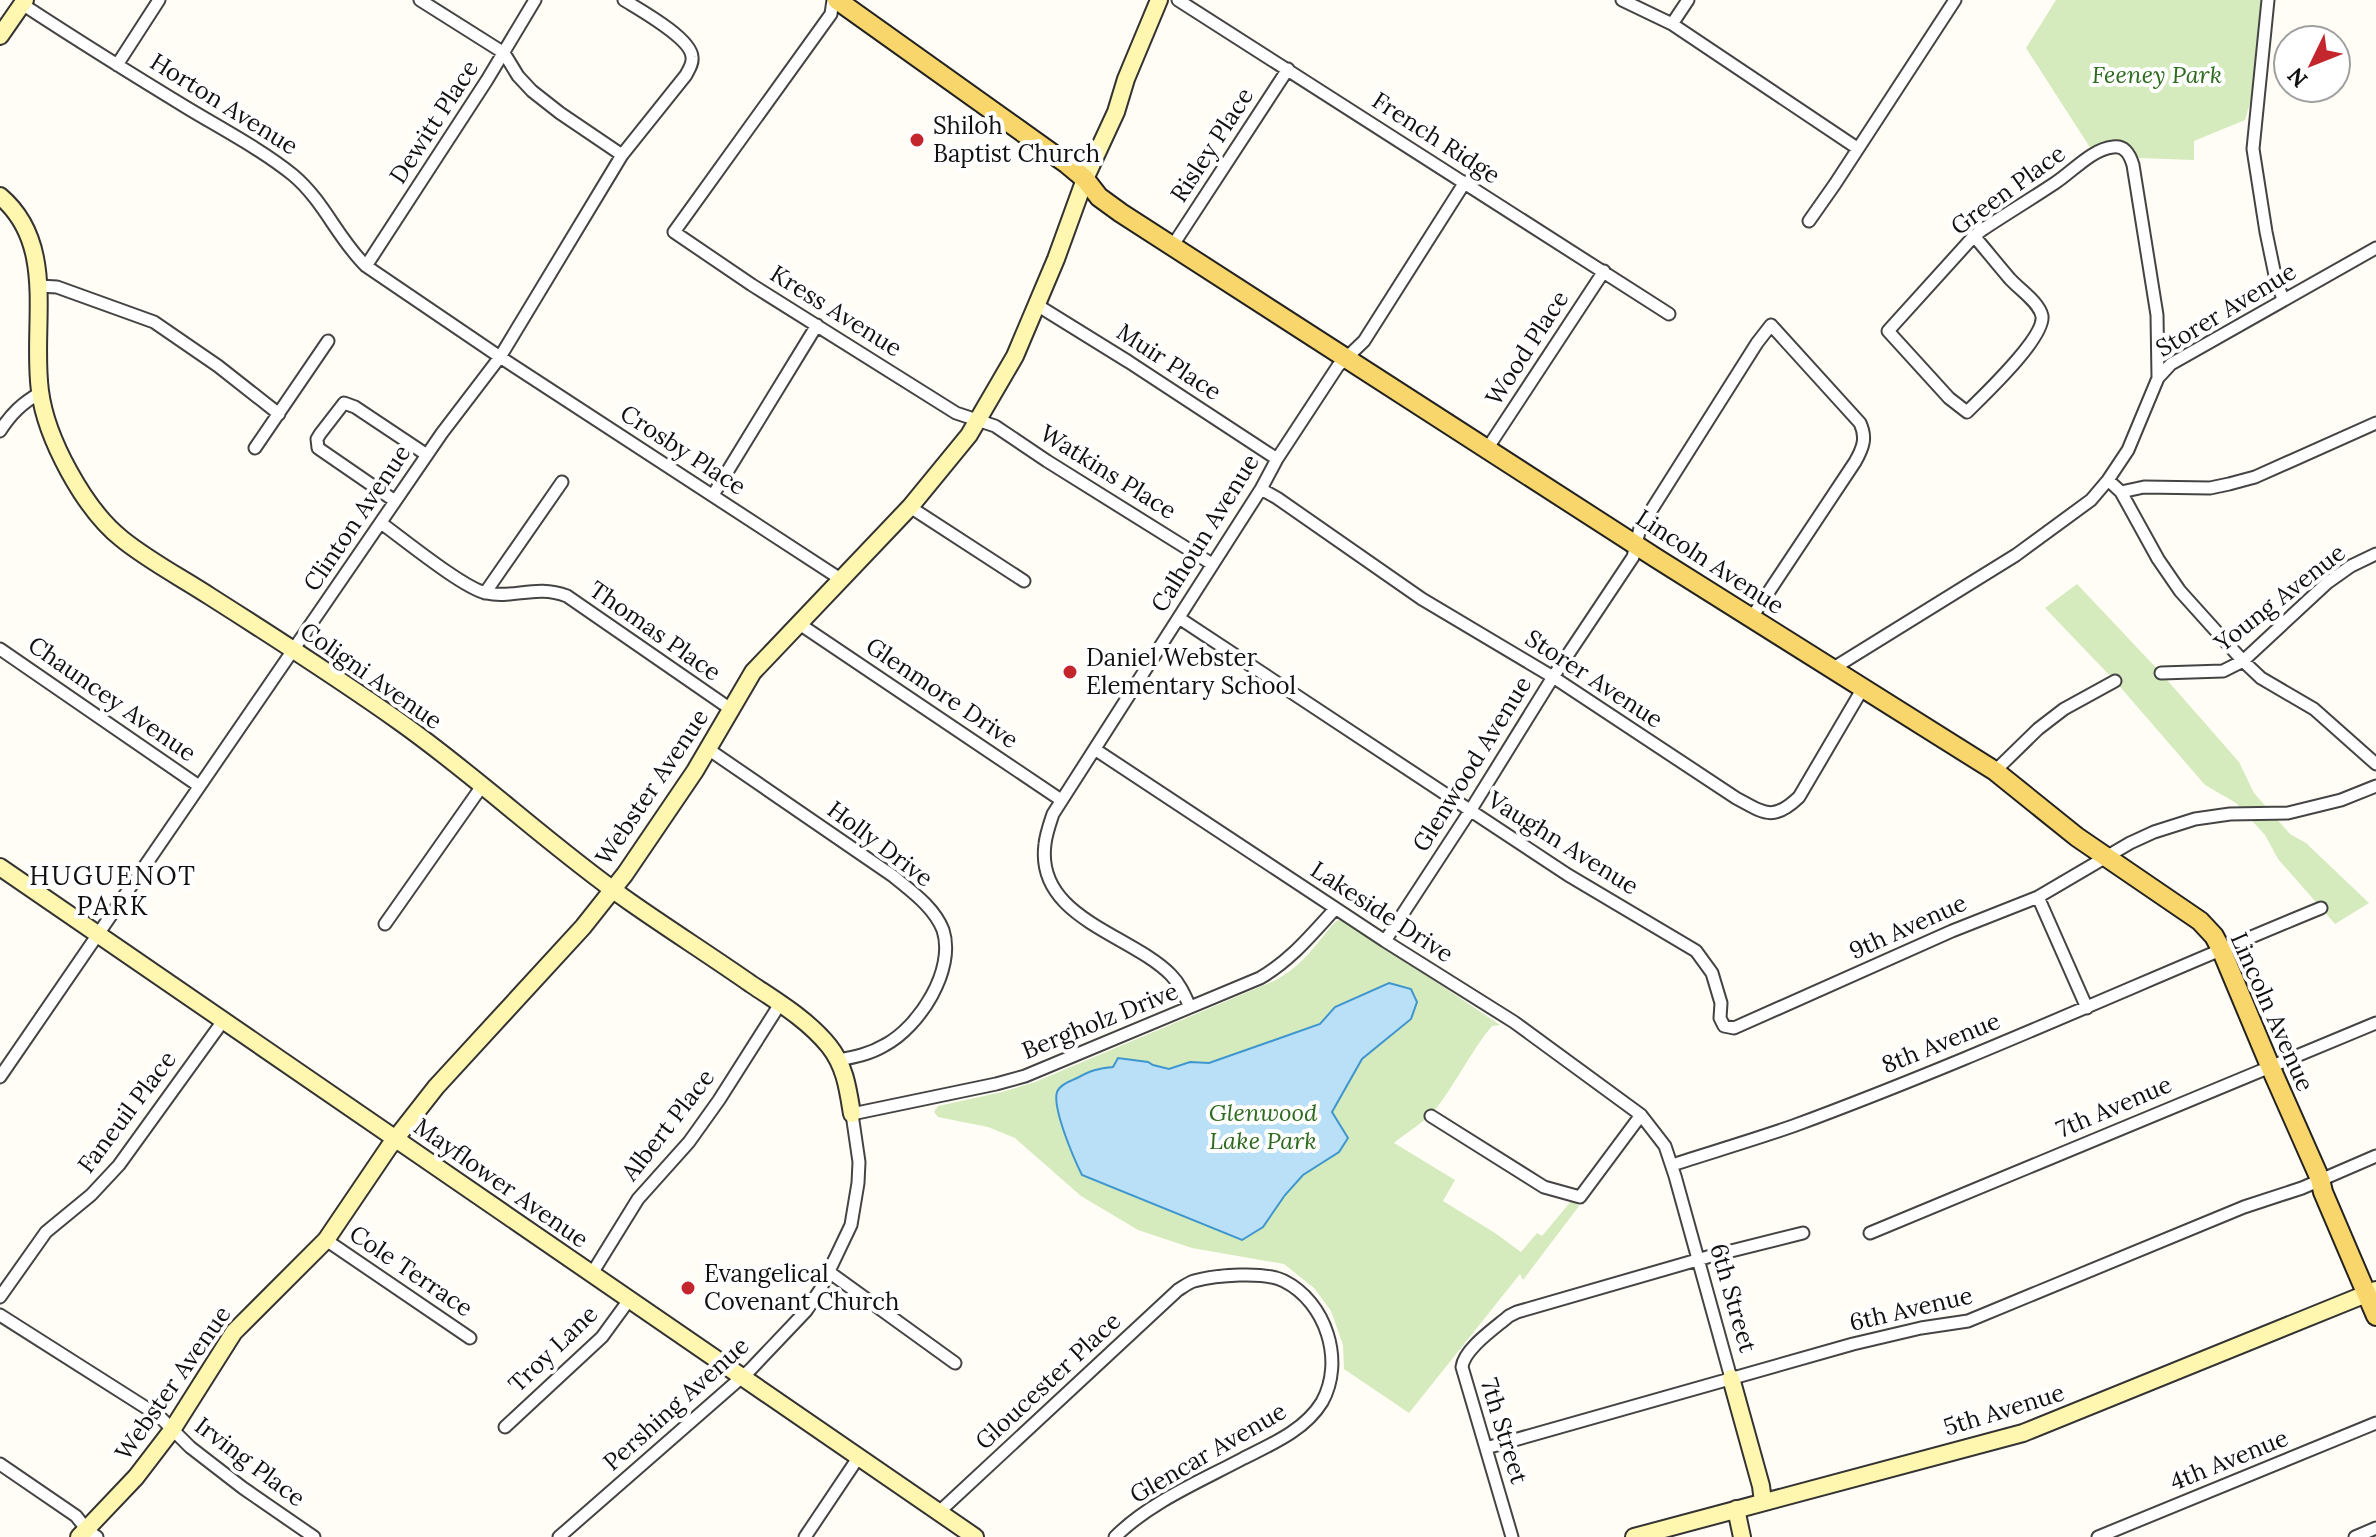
<svg xmlns="http://www.w3.org/2000/svg" width="2376" height="1537" viewBox="0 0 2376 1537" font-family="Lora,serif">
<style>
.green{fill:#d5ebbd}
.water{fill:#b9e0f7;stroke:#3f96cf;stroke-width:2}
.lines{fill:none;stroke-linecap:round;stroke-linejoin:round}
.street-casing{stroke:#444;stroke-width:15}
.secondary-casing{stroke:#333;stroke-width:20}
.primary-casing{stroke:#222;stroke-width:22}
.street{stroke:#fff;stroke-width:11}
.secondary{stroke:#fff6b0;stroke-width:16}
.primary{stroke:#f9d66b;stroke-width:18}
.poi-dot{fill:#c4262e;stroke:#fff;stroke-width:3}
.labels{text-anchor:middle;stroke-width:8;stroke-linejoin:round;paint-order:stroke}
.park-label{font-size:24px;font-style:italic;fill:#2f6b1f;stroke:#fff}
.street-label{font-size:24px;fill:#111;stroke:#fff}
.poi-label{font-size:24px;fill:#111;stroke:#fff;text-anchor:start}
.neighbourhood-label{font-size:26px;letter-spacing:2px;fill:#111;stroke:#fff}
</style>
<rect width="100%" height="100%" fill="#fffdf5"/>
<!-- green -->
<path class="green" d="M2056,0H2261L2253,93L2245,120L2194,141V160L2139,158C2122,136 2114,139 2091,149L2026,48Z
M2077,584L2161,673L2239,762L2254,793L2290,834L2306,843L2369,903L2335,924L2278,859L2265,835L2236,803L2205,785L2115,681L2045,608Z
M1343,919L1500,1025L1492,1026C1470,1052 1456,1084 1434,1111C1422,1124 1407,1132 1394,1143L1455,1180L1443,1201L1495,1233L1521,1252L1537,1233L1542,1236L1572,1200L1579,1206L1523,1280L1520,1274L1409,1413L1344,1369L1343,1345L1331,1311L1314,1288L1284,1264L1192,1248L1138,1230L1081,1196L1015,1138L988,1127L938,1117L934,1112L938,1106L1002,1092L1035,1082L1274,981C1304,965 1314,946 1336,921Z"/>
<!-- water -->
<path class="water" d="M1389,983L1411,989L1417,1002L1411,1019L1362,1059L1332,1112L1348,1138L1339,1152L1303,1175L1285,1195L1263,1227L1242,1240L1082,1175C1074,1159 1052,1108 1057,1092C1060,1084 1071,1081 1077,1078C1090,1071 1098,1068 1113,1067L1118,1058L1148,1062L1153,1065L1169,1069L1190,1062L1209,1063L1320,1024L1335,1007Z"/>
<g class="lines">
<!-- street casing -->
<g class="street-casing">
<path id="street" d="M420,0L504,53L518,76L532,91L560,113L622,155
M833,0L831,14L674,232L752,285L956,413L995,426L1047,461L1212,564
M1178,0L1669,314
M1622,0L1672,24L1857,148
M2268,0L2253,149L2266,232L2276,280L2283,299
M22,4C77,40 133,75 189,109C224,130 262,150 293,175C324,201 338,239 366,266L500,357L842,580
M1672,24L1688,0
M117,65L159,0
M1809,221L1835,184L1955,0
M1974,236C1986,250 1998,265 2010,279C2019,289 2039,302 2042,316C2045,338 1983,396 1967,412L1949,398L1888,331L1974,236L1982,230C2006,214 2031,199 2055,183C2072,172 2092,149 2113,147C2125,145 2130,155 2133,165L2157,315L2158,378
M1173,245L1288,69
M366,266L487,80L535,0
M39,286L57,287L154,322L218,366L279,414
M1037,305L1129,362L1277,459
M0,431C11,414 22,403 40,393
M255,448L328,341
M1487,449L1604,271
M2108,480L2121,492L2158,559L2180,591L2243,661L2261,678L2314,709L2376,764
M1261,489L1277,498L1422,599L1553,677L1736,798C1764,813 1773,822 1799,797L1863,688
M2121,492L2144,487L2210,488L2229,484L2255,477L2376,423
M713,495L817,325
M395,501L318,448L317,439L320,434L344,403L355,407L427,455
M910,507L1024,581
M381,523C402,538 463,588 486,593C514,599 536,584 567,596L732,710
M485,593L562,482
M1179,618L1568,875L1696,951L1712,973L1721,1003L1720,1018L1724,1026L1734,1028L1952,931L2038,897L2130,843L2154,832L2195,819L2230,814L2288,813L2341,800L2376,786
M798,623L1061,800
M0,649L199,786
M1832,669L2016,555L2091,500L2108,480L2128,450L2158,378L2171,364L2376,248
M2161,673L2223,671L2243,661L2327,583L2351,566L2376,554
M708,749L893,876C911,891 934,907 943,930C956,970 919,1027 885,1045C870,1054 855,1057 838,1060
M1096,750L1385,941L1514,1022L1641,1115L1665,1146L1675,1176L1731,1378
M1995,771L2038,729L2064,709L2115,681
M2038,897L2087,1008
M385,924L482,786
M1385,941L1470,811L1553,677L1633,557L1640,528L1757,343L1771,325L1860,423C1867,438 1863,448 1855,462L1752,617
M1190,1007C1185,996 1180,984 1171,975C1131,934 1035,918 1045,844C1046,834 1050,823 1053,814L1261,489L1277,459L1338,366L1364,341L1465,182
M0,1077L442,433L500,357L622,155L686,75C689,69 693,64 692,57C691,38 640,10 624,0
M1431,1116L1544,1187L1580,1197L1641,1115
M1672,1165C1712,1152 1753,1140 1793,1126C1972,1060 2145,980 2321,908
M1870,1233L2376,1023
M326,1240L470,1338
M829,1272L955,1363
M591,1275L638,1199L689,1142L719,1100L780,1004
M0,1297L46,1232L91,1195L119,1165L223,1021
M0,1315L159,1416L190,1447L243,1488L314,1537
M505,1427L602,1337L629,1300
M1486,1448L1853,1344L1921,1328L1968,1321L2244,1207L2302,1188L2376,1156
M0,1464L76,1516L87,1530L97,1537
M939,1512L1178,1290C1183,1287 1188,1283 1194,1281C1216,1275 1264,1271 1284,1281C1326,1302 1345,1361 1322,1402C1305,1430 1272,1444 1244,1458C1201,1481 1150,1502 1115,1537
M559,1537L750,1370L806,1311L820,1290L851,1225L858,1183L859,1162L852,1114L996,1084L1025,1076L1260,978C1291,960 1311,935 1335,909
M805,1537L858,1458
M1512,1537L1462,1367C1464,1349 1495,1328 1509,1316L1517,1312L1711,1256L1803,1233
M2098,1537L2376,1423
M2355,1537L2376,1528"/>
</g>
<!-- secondary casing -->
<g class="secondary-casing">
<path id="secondary" d="M0,36L25,0
M0,196C58,245 31,325 40,391C46,438 84,509 122,539C149,561 182,578 211,597C274,637 338,678 400,722C479,778 550,846 630,902C670,930 711,956 751,984C778,1002 808,1020 829,1046C845,1066 848,1089 852,1114
M0,867L975,1537
M1731,1378L1761,1486L1763,1502
M1736,1509L1742,1537
M79,1537L136,1477L172,1430L234,1332L326,1240L389,1147L436,1087L583,927L625,874L695,771L753,672L910,507L969,435L1015,356L1056,259L1085,179L1116,112L1126,79L1159,0
M1634,1537L2023,1433L2376,1290"/>
</g>
<!-- primary casing -->
<g class="primary-casing">
<path id="primary" d="M837,0L1067,164L1085,179L1099,197L1121,213L1656,558L1995,771L2077,837L2200,921L2214,936L2221,949L2270,1066L2320,1179L2323,1192L2376,1316"/>
</g>
<!-- street -->
<use href="#street" class="street"/>
<!-- secondary -->
<use href="#secondary" class="secondary"/>
<!-- primary -->
<use href="#primary" class="primary"/>
</g>
<!-- markers -->
<g class="poi-dot">
<circle cx="917" cy="140" r="8"/>
<circle cx="1070" cy="672" r="8"/>
<circle cx="688" cy="1288" r="8"/>
</g>
<g class="labels">
<!-- park labels -->
<g class="park-label">
<text x="2157" y="83">Feeney Park</text>
<text x="1263" y="1121">Glenwood<tspan x="1263" dy="28">Lake Park</tspan></text>
</g>
<!-- street labels -->
<g class="street-label">
<text transform="translate(224 104) rotate(32)" y="8">Horton Avenue</text>
<text transform="translate(434 122) rotate(-57)" y="8">Dewitt Place</text>
<text transform="translate(1436 138) rotate(33)" y="8">French Ridge</text>
<text transform="translate(1212 145) rotate(-57)" y="8">Risley Place</text>
<text transform="translate(2008 190) rotate(-36)" y="8">Green Place</text>
<text transform="translate(2226 310) rotate(-31)" y="8">Storer Avenue</text>
<text transform="translate(836 311) rotate(32)" y="8">Kress Avenue</text>
<text transform="translate(1527 348) rotate(-57)" y="8">Wood Place</text>
<text transform="translate(1169 362) rotate(33)" y="8">Muir Place</text>
<text transform="translate(683 450) rotate(33)" y="8">Crosby Place</text>
<text transform="translate(1108 472) rotate(32)" y="8">Watkins Place</text>
<text transform="translate(357 518) rotate(-56)" y="8">Clinton Avenue</text>
<text transform="translate(1205 533) rotate(-58)" y="8">Calhoun Avenue</text>
<text transform="translate(1710 562) rotate(33)" y="8">Lincoln Avenue</text>
<text transform="translate(2280 598) rotate(-38)" y="8">Young Avenue</text>
<text transform="translate(655 631) rotate(35)" y="8">Thomas Place</text>
<text transform="translate(371 676) rotate(35)" y="8">Coligni Avenue</text>
<text transform="translate(1594 679) rotate(33)" y="8">Storer Avenue</text>
<text transform="translate(942 693) rotate(34)" y="8">Glenmore Drive</text>
<text transform="translate(112 699) rotate(35)" y="8">Chauncey Avenue</text>
<text transform="translate(1472 764) rotate(-58)" y="8">Glenwood Avenue</text>
<text transform="translate(652 787) rotate(-56)" y="8">Webster Avenue</text>
<text transform="translate(1563 843) rotate(32)" y="8">Vaughn Avenue</text>
<text transform="translate(880 844) rotate(37)" y="8">Holly Drive</text>
<text transform="translate(1382 912) rotate(33)" y="8">Lakeside Drive</text>
<text transform="translate(1908 927) rotate(-24)" y="8">9th Avenue</text>
<text transform="translate(2272 1012) rotate(66)" y="8">Lincoln Avenue</text>
<text transform="translate(1100 1021) rotate(-22)" y="8">Bergholz Drive</text>
<text transform="translate(1941 1043) rotate(-22)" y="8">8th Avenue</text>
<text transform="translate(2114 1107) rotate(-23)" y="8">7th Avenue</text>
<text transform="translate(127 1112) rotate(-53)" y="8">Faneuil Place</text>
<text transform="translate(668 1125) rotate(-52)" y="8">Albert Place</text>
<text transform="translate(501 1183) rotate(35)" y="8">Mayflower Avenue</text>
<text transform="translate(411 1271) rotate(34)" y="8">Cole Terrace</text>
<text transform="translate(1733 1298) rotate(74)" y="8">6th Street</text>
<text transform="translate(1911 1309) rotate(-13)" y="8">6th Avenue</text>
<text transform="translate(553 1349) rotate(-44)" y="8">Troy Lane</text>
<text transform="translate(1048 1381) rotate(-43)" y="8">Gloucester Place</text>
<text transform="translate(173 1383) rotate(-55)" y="8">Webster Avenue</text>
<text transform="translate(676 1404) rotate(-42)" y="8">Pershing Avenue</text>
<text transform="translate(2004 1410) rotate(-17)" y="8">5th Avenue</text>
<text transform="translate(1504 1431) rotate(73)" y="8">7th Street</text>
<text transform="translate(1208 1453) rotate(-30)" y="8">Glencar Avenue</text>
<text transform="translate(2229 1460) rotate(-22)" y="8">4th Avenue</text>
<text transform="translate(250 1462) rotate(37)" y="8">Irving Place</text>
</g>
<!-- poi labels -->
<g class="poi-label">
<text x="933" y="134">Shiloh<tspan x="933" dy="28">Baptist Church</tspan></text>
<text x="1086" y="666">Daniel Webster<tspan x="1086" dy="28">Elementary School</tspan></text>
<text x="704" y="1282">Evangelical<tspan x="704" dy="28">Covenant Church</tspan></text>
</g>
<!-- neighbourhood labels -->
<g class="neighbourhood-label">
<text x="113" y="885">HUGUENOT<tspan x="113" dy="30">PARK</tspan></text>
</g>
</g>
<!-- north arrow -->
<g transform="translate(2312 64) rotate(227)"><circle r="38" fill="#ffffff" stroke="#a0a0a0" stroke-width="2"/>
<path d="M0-6L14 30L0 20L-14 30Z" fill="#c4262e"/>
<text y="-12" font-size="22" font-weight="bold" text-anchor="middle" fill="#111111">N</text>
</g>
</svg>
